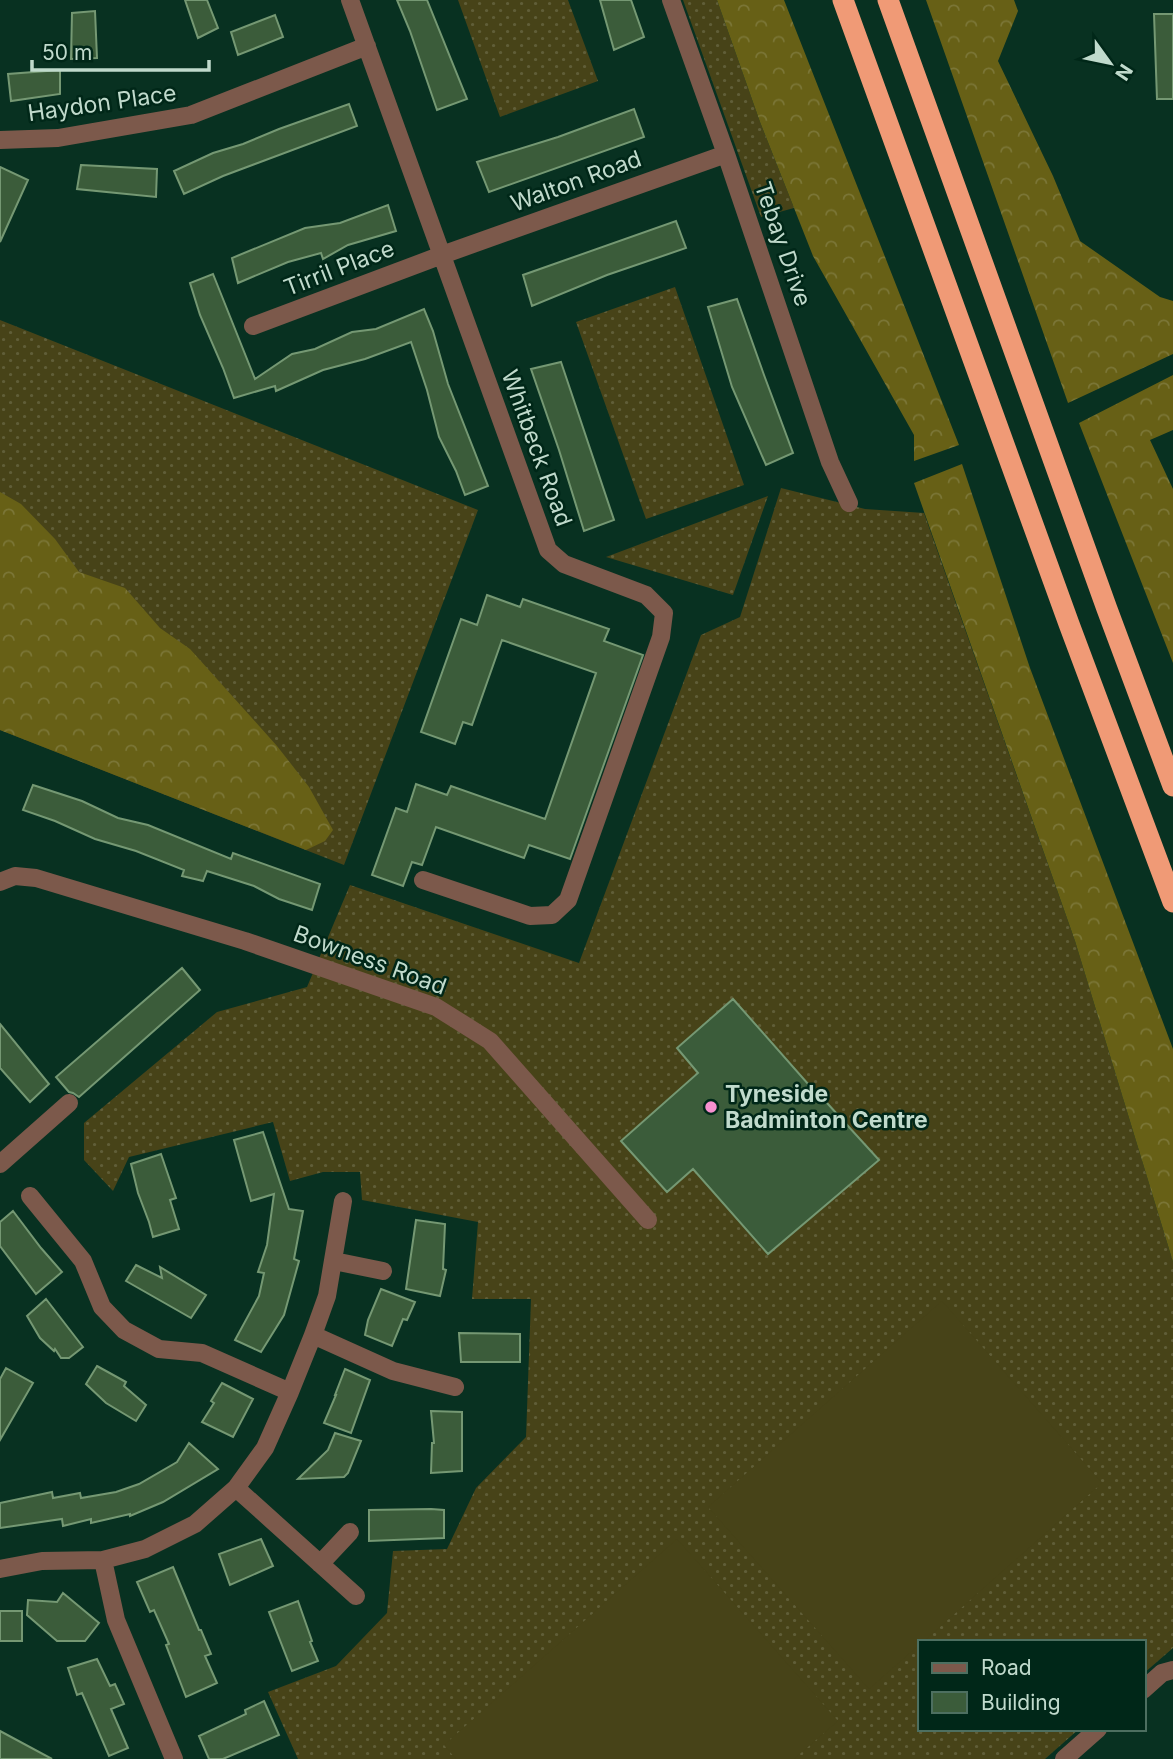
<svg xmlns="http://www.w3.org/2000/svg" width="1173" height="1759" viewBox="0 0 1173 1759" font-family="Inter,sans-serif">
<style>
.grass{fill:url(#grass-dots)}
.forest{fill:url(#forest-crowns)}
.garden{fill:#474318}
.building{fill:#3b5c3a;stroke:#759873;stroke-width:2}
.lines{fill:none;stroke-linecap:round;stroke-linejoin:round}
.street{stroke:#7c594b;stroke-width:18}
.highway{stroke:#f09a76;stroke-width:21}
.poi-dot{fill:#f790cf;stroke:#002718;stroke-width:2.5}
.labels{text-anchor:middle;stroke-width:5;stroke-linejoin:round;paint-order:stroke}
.street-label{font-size:23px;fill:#c0dacc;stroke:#002718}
.poi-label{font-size:23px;font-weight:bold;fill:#c0dacc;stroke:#002718;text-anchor:start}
</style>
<defs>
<pattern id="grass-dots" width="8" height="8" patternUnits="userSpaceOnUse" patternTransform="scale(1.75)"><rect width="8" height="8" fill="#474318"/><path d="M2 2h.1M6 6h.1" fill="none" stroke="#605e38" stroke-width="1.8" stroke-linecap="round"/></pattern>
<pattern id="forest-crowns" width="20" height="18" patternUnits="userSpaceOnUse" patternTransform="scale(1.75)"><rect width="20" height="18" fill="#676016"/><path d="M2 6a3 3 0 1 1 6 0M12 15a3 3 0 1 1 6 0" fill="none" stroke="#7b7637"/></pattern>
</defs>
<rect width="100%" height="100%" fill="#083121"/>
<!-- grass -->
<path class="grass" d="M458,0H568L598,81L500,117Z
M683,0H717L760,122L794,208L761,217Z
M675,287L744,485L646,519L576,322Z
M0,320L478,510L344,865L0,730Z
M781,488L865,509L924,513L1075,941L1173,1262V1648L1143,1674V1642H919V1729H1079L1045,1759H298L268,1692L336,1666L387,1613L393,1551L447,1549L476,1488L526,1437L531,1299H472L478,1222L362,1200L360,1172H323L290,1181L273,1122L129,1157L113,1191L84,1160V1123L217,1012L307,987L350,885L579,963L701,635L740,617Z
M768,496L733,595L606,557Z"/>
<!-- forest -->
<path class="forest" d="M717,0H784L959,445L914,461V435L813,256L760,122Z
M926,0H1014L1018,11L998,61L1053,176L1080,241L1160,297L1173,301V354L1068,403Z
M1173,375V430L1150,440L1173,489V663L1079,423Z
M962,464L1030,668L1173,1049V1262L1075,941L914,483Z
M0,492L21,504L55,539L79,572L125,588L160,628L190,649L277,746L309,787L333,830L325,841L306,850L0,730Z"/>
<!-- garden -->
<path class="garden" d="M942,1301L1102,1483L923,1642H919V1645L869,1689L708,1507Z
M677,1539L838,1721L794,1759H456L444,1745Z"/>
<!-- building -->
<path class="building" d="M185,0H207L218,28L198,38Z
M397,0H427L467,99L437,110L410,31Z
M600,0H631L644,37L614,50Z
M95,11L97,58L71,59L72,13Z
M1154,14H1173V99H1157Z
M275,15L283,37L238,55L231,32Z
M60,70V94L11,101L8,74Z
M349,104L357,126L223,176L184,194L174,171L213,153L243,144L279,129Z
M634,109L644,137L489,192L477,162L558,137Z
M81,165L157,169L156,197L77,189Z
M0,167L28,180L0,242Z
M388,205L396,231L348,245L323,259L321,253L288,262L238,283L232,258L305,228L340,223Z
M676,221L686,248L607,275L532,306L523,275Z
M213,274L255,379L292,354L315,349L352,332L376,329L424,309L433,331L448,384L488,486L465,495L456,471L439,437L427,390L411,342L365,359L323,370L276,391L275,386L234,398L223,368L200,315L190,283Z
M737,299L764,375L793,453L766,465L732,387L708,307Z
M561,362L614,520L584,531L559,450L531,369Z
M487,595L520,607L523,599L609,629L604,641L643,655L570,859L529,845L524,858L436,827L422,865L412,862L403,886L372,875L396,808L407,812L416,784L447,795L451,786L545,819L596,673L502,640L472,725L463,722L455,744L421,732L461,619L477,625Z
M33,785L82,801L118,818L148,825L231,859L233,853L320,884L312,910L279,899L254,886L207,871L203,881L182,876L184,870L136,851L95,839L55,821L23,810Z
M182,968L200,990L79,1097L73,1093L69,1092L56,1077Z
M733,999L816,1093L817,1092L879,1160L768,1254L693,1169L667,1192L621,1141L698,1073L677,1048Z
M0,1024L49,1084L30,1102L0,1068Z
M263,1132L289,1209L303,1211L294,1259L299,1261L284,1315L261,1352L235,1340L259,1296L264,1273L258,1272L267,1245L274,1194L251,1201L234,1140Z
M161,1154L176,1198L170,1200L179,1229L153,1237L149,1222L138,1193L131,1164Z
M13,1211L41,1248L62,1272L36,1294L0,1246V1222Z
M416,1220L445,1224L443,1269L446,1270L440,1296L406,1289Z
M136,1265L162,1278L160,1267L206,1295L191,1318L126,1281Z
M381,1289L415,1302L407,1320L403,1319L392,1346L365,1335L368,1320Z
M46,1299L83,1347L69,1358H61L55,1349L54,1351L40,1338L27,1316Z
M459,1333L520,1334V1362H461Z
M97,1366L126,1382L124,1386L146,1405L136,1421L106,1403L86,1384Z
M6,1368L33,1383L0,1440V1379Z
M345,1369L370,1380L351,1433L324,1423L336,1395H335Z
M222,1383L253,1399L233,1437L202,1422L214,1403L211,1401Z
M431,1411L462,1412V1471L431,1473L432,1443H434Z
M335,1433L361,1441L348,1473L344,1477L298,1479L328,1450Z
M189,1443L218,1469L163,1502L130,1516V1514L91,1523V1519L63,1526L62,1519L0,1528V1503L52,1492L53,1498L80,1493L81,1498L116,1492L139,1484L177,1462Z
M431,1509L444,1510V1538L369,1541V1510Z
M261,1539L273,1566L230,1585L219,1554Z
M173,1567L199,1630H201L211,1654L205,1656L217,1683L186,1697L166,1645L169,1644L154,1610L150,1612L137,1582Z
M63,1593L99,1623L85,1641H57L27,1615L28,1600L57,1602Z
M298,1601L312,1641L310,1642L318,1661L292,1671L269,1612Z
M0,1611H22V1641H0Z
M97,1659L110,1686L115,1684L124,1704L111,1709L128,1748L109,1756L82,1693L77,1695L68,1668Z
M264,1701L279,1735L223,1759H209L199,1736L246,1714L245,1710Z
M0,1731L52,1759H0Z"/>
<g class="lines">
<!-- street -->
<path class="street" d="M350,0L548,550L564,564L646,595L664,613L661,637L568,900L552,915L530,916L423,880
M671,0L726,154L830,462L849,503
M0,140L58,138L191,115L367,46
M253,326L442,255L726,154
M0,882L15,876L36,878L245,941L436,1007L490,1041L648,1220
M0,1164L69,1103
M30,1196L83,1261L102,1307L124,1330L159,1349L202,1353L290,1392
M334,1261L383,1271
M313,1335L393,1371L455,1387
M236,1488L356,1596
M103,1560L116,1620L174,1759
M320,1564L350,1532
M0,1569L42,1561L103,1560L145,1549L195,1524L236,1488L265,1448L290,1392L313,1335L327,1296L343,1201
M1143,1690L1162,1673L1173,1670
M1064,1759L1098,1729"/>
<!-- highway -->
<path class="highway" d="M843,0L1069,624L1173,902
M888,0L1107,609L1173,786"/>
</g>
<!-- markers -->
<circle class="poi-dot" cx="711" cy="1107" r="7"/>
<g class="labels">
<!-- street labels -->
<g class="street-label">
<text transform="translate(102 103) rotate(-8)" y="8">Haydon Place</text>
<text transform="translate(576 181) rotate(-20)" y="8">Walton Road</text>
<text transform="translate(783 244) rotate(71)" y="8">Tebay Drive</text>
<text transform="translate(339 268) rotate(-21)" y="8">Tirril Place</text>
<text transform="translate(537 448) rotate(70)" y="8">Whitbeck Road</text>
<text transform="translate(370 960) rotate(20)" y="8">Bowness Road</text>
</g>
<!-- poi labels -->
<g class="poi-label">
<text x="725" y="1102">Tyneside<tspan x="725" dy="26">Badminton Centre</tspan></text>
</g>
</g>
<!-- legend -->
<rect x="918" y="1640" width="228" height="91" fill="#002718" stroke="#4d6f60" stroke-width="2"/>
<rect x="932" y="1663" width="35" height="10" fill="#7c594b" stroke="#4d6f60" stroke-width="2"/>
<text x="981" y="1675" font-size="21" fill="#c0dacc">Road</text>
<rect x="932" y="1692" width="35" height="21" fill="#3b5c3a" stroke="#4d6f60" stroke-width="2"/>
<text x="981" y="1710" font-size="21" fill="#c0dacc">Building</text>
<!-- north arrow -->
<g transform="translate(1110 63) rotate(123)" stroke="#002718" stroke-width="5" paint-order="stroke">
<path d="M0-5L12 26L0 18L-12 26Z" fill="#c0dacc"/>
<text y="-10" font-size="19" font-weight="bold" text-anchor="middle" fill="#c0dacc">N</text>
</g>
<!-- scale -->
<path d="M32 60v10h177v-10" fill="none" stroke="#c0dacc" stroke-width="3.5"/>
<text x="42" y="60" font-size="21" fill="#c0dacc" stroke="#002718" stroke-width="5" paint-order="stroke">50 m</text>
</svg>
